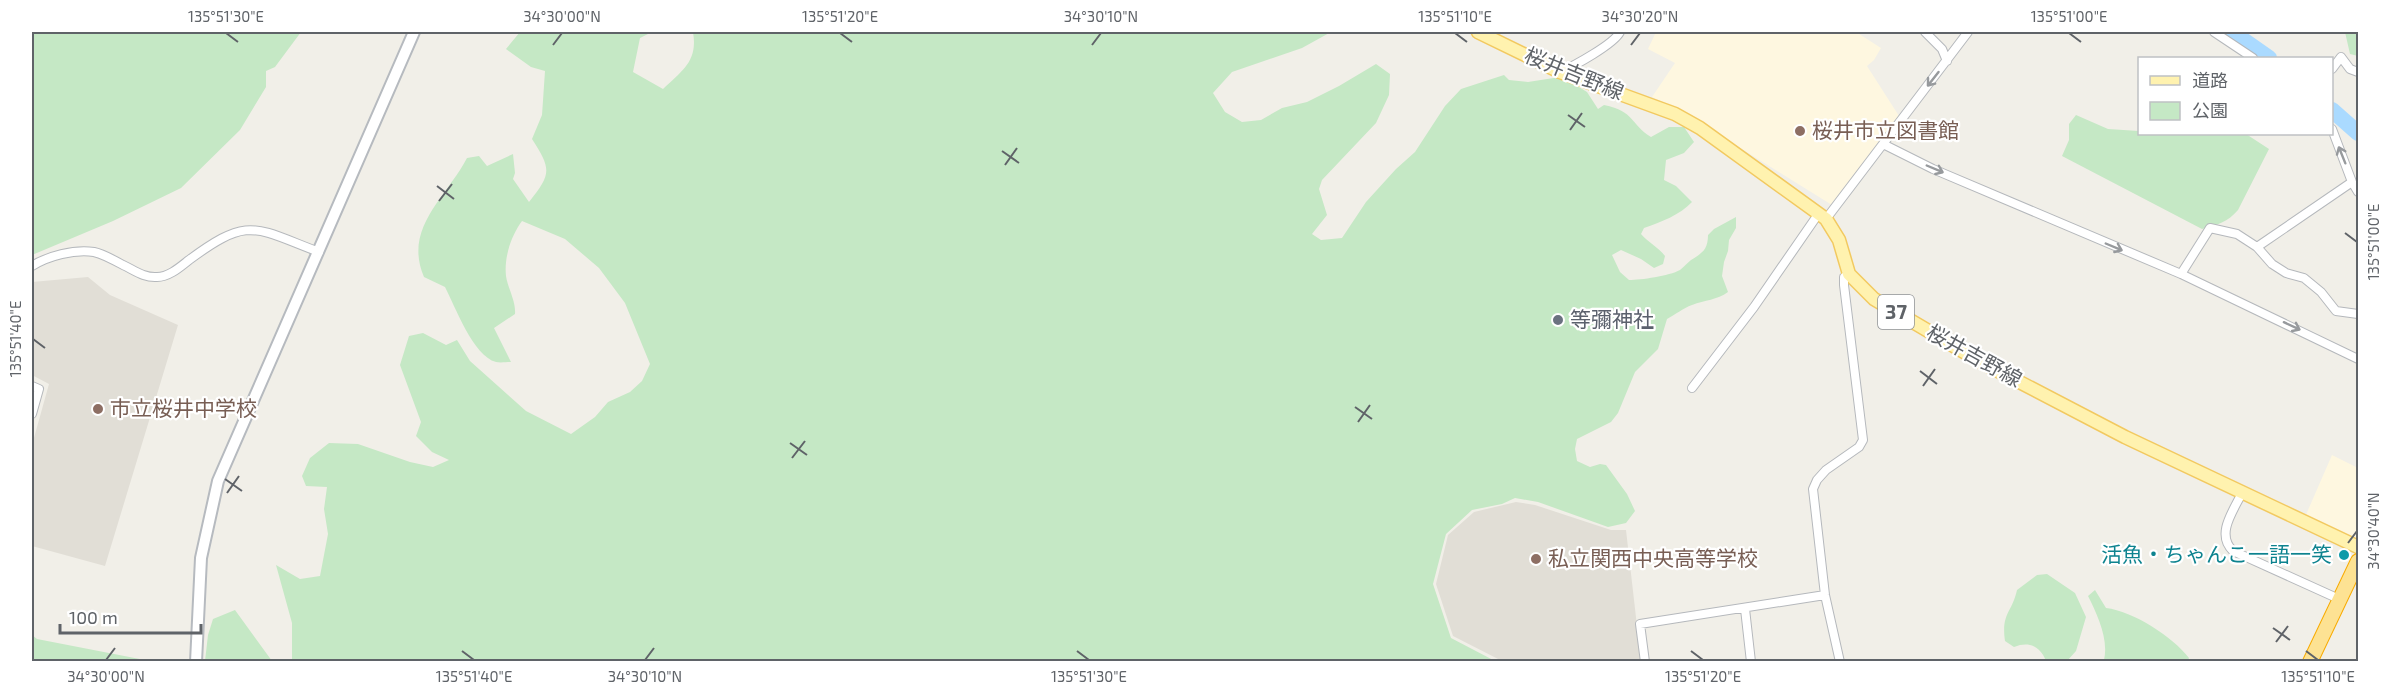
<svg xmlns="http://www.w3.org/2000/svg" width="2390" height="693" viewBox="0 0 2390 693" font-family="'Exo 2','Noto Sans JP',sans-serif">
<style>
.commercial{fill:#fef7e0}
.education{fill:#e1ded6}
.green{fill:#c5e8c5}
.lines{fill:none;stroke-linecap:round;stroke-linejoin:round}
.river{stroke:#aadaff;stroke-width:16}
.street-casing{stroke:#b5b8bc;stroke-width:10}
.secondary-casing{stroke:#b6babf;stroke-width:14}
.primary-casing{stroke:#f2c960;stroke-width:15}
.highway-casing{stroke:#f9ab00;stroke-width:16}
.street{stroke:#fff;stroke-width:8}
.secondary{stroke:#fff;stroke-width:10}
.primary{stroke:#fff2af;stroke-width:12}
.highway{stroke:#fde293;stroke-width:14}
.oneway{stroke:#979a9d}
.ticks{fill:none;stroke:#5f6368;stroke-width:2}
.education-dot{fill:#8d6e63;stroke:#fff;stroke-width:2}
.worship-dot{fill:#6b7280;stroke:#fff;stroke-width:2}
.culture-dot{fill:#0f9aa8;stroke:#fff;stroke-width:2}
.labels{text-anchor:middle;stroke-width:4.5;stroke-linejoin:round;paint-order:stroke}
.shield{fill:#fff;stroke:#8f9295;stroke-width:1.5}
.shield-label{font-size:20px;font-weight:bold;fill:#5f6368}
.street-label{font-size:21px;fill:#5f6368;stroke:#fff}
.education-label{font-size:21px;fill:#785e54;stroke:#fff;text-anchor:start}
.worship-label{font-size:21px;fill:#5b616d;stroke:#fff;text-anchor:start}
.culture-label{font-size:21px;fill:#0d838f;stroke:#fff;text-anchor:end}
.neatline{fill:none;stroke:#5f6368;stroke-width:2}
.ticks-label{font-size:15px;text-anchor:middle;fill:#5f6368}
</style>
<rect width="100%" height="100%" fill="#f1efe8"/>
<!-- commercial -->
<path class="commercial" d="M1656,32H1856L1881,48L1874,60L1867,66L1899,116L1832,205L1684,113L1652,97L1675,63L1648,49Z
M2332,455L2358,468V542L2305,517Z"/>
<!-- education -->
<path class="education" d="M88,277L110,295L178,325L105,566L32,546V445L49,384L32,375V282Z
M1516,502L1535,505L1611,530H1626L1641,661H1502L1453,636L1436,584L1448,535L1474,512Z"/>
<!-- green -->
<path class="green" d="M32,32H301L275,67L266,71V87L240,130L181,188L113,221L32,255Z
M520,32H652L640,38L633,72L663,89C683,70 698,61 693,32H1331L1302,48L1232,72L1213,93L1225,112L1242,122L1261,120L1282,108L1307,102L1339,86L1376,64L1390,74L1389,95L1376,123L1322,180L1319,189L1327,215L1312,234L1321,240L1342,238L1366,202L1396,169L1415,152L1445,106L1461,89L1504,75L1509,80L1528,82L1560,77L1566,79L1587,92L1598,109L1604,105C1636,112 1629,123 1651,137L1669,127H1684L1694,142L1684,153L1666,160L1664,180L1676,186L1692,202C1680,215 1661,222 1644,228L1641,234C1649,243 1658,247 1665,256L1663,264L1654,268L1641,259L1621,250L1612,255L1620,272L1629,280C1641,280 1669,276 1680,270C1684,267 1687,263 1691,260C1702,253 1708,250 1708,235L1714,229L1736,217V228L1729,240L1728,251L1724,262L1722,276L1728,292C1717,300 1705,300 1692,305C1683,308 1675,315 1667,319L1658,349L1635,372L1618,413L1611,422L1577,439L1575,449L1577,461L1590,467L1600,464L1606,465L1627,494L1635,511L1626,523L1608,527L1538,502L1515,498L1502,504L1472,510L1446,534L1433,584L1451,638L1495,661H292V623L276,565L300,579L320,576L328,534L324,509L327,487L306,486L302,476L310,458L329,443L358,444L410,462L433,467L449,460L432,452L416,436L421,422L400,365L409,336L423,333L446,345L457,340L470,361L526,411L571,434L595,417L608,402L630,392L642,381L650,364L625,303L599,268L565,239L522,221C511,236 504,257 506,276C508,289 516,301 515,314L494,328L511,362C507,362 500,363 496,362C473,356 455,306 445,287L424,277C403,228 446,198 467,158L479,156L487,166L513,154L515,173L513,179L529,202C551,174 552,170 532,139L542,115L545,71L531,67L506,49Z
M2345,32H2358V56L2350,54Z
M2076,115L2108,129L2139,131L2140,134H2246L2269,149L2238,210C2228,222 2217,225 2202,229L2062,156L2069,140V124Z
M2047,574L2075,593L2086,617L2076,651L2067,661H2046C2040,646 2029,641 2014,647L2005,641C2001,613 2012,613 2017,590L2037,575Z
M2095,590L2106,608C2133,611 2173,637 2189,658L2187,662L2104,660C2109,639 2097,614 2088,596Z
M235,610L272,661H205L208,635L213,619Z
M32,635L37,639L150,661H32Z"/>
<g class="lines">
<!-- river -->
<path class="river" d="M2232,32L2269,58
M2332,110L2358,133"/>
<!-- street casing -->
<g class="street-casing">
<path id="street" d="M1925,32L1942,49L1947,61
M2214,32L2253,58
M2332,69L2341,57L2350,69L2358,72
M1560,72C1574,66 1614,44 1620,32
M2332,129L2352,182L2358,192
M1883,144L1933,169L2181,274L2358,359
M1826,219L1968,32
M2257,247L2272,264L2286,273L2304,278L2321,292L2336,311L2358,314
M32,266C48,256 74,249 94,252C103,254 114,260 123,265C134,270 144,278 157,277C169,277 180,267 189,260C249,216 253,227 319,252
M2181,274L2210,228L2237,234L2257,247L2352,182
M32,386L39,389L32,414
M1692,388L1754,307L1819,213
M2243,491C2234,510 2215,534 2233,551L2339,599
M1745,609L1751,662
M1645,662L1640,624L1825,595
M1840,662L1825,595L1813,489L1817,480L1826,470L1859,447L1863,440L1844,285V277L1849,274"/>
</g>
<!-- secondary casing -->
<g class="secondary-casing">
<path id="secondary" d="M196,662L201,558L218,481L414,32"/>
</g>
<!-- primary casing -->
<g class="primary-casing">
<path id="primary" d="M1478,32L1560,72L1675,114L1700,128L1826,219L1839,240L1849,274L1874,299L1981,362L2125,437L2358,547"/>
</g>
<!-- highway casing -->
<g class="highway-casing">
<path id="highway" d="M2310,662L2358,561"/>
</g>
<!-- street -->
<use href="#street" class="street"/>
<!-- secondary -->
<use href="#secondary" class="secondary"/>
<!-- primary -->
<use href="#primary" class="primary"/>
<!-- highway -->
<use href="#highway" class="highway"/>
</g>
<!-- one-way arrows -->
<defs><path id="oneway-shaft" d="M-6 0H5M1.5-3L5.5 0L1.5 3" fill="none" stroke-width="1.6" stroke-linecap="round" stroke-linejoin="round" transform="scale(1.5)"/></defs>
<g class="oneway">
<use href="#oneway-shaft" transform="translate(1933 79) rotate(128)"/>
<use href="#oneway-shaft" transform="translate(2342 155) rotate(-112)"/>
<use href="#oneway-shaft" transform="translate(1935 169) rotate(23)"/>
<use href="#oneway-shaft" transform="translate(2114 247) rotate(23)"/>
<use href="#oneway-shaft" transform="translate(2292 326) rotate(25)"/>
</g>
<!-- ticks -->
<path class="ticks" d="M226,33L238,42M840,33L852,42M1455,33L1467,42M2069,33L2081,42M553,45L562,33M1092,45L1101,33M1631,45L1640,33M1568,115L1585,127M1570,130L1582,113M1002,151L1019,163M1005,165L1017,148M437,186L454,199M439,201L452,184M2345,233L2357,242M33,339L45,348M1920,371L1937,384M1923,386L1935,369M1355,407L1372,419M1358,422L1370,405M790,443L807,455M792,458L805,441M225,479L242,491M227,493L239,476M2348,543L2357,531M2273,628L2290,640M2276,642L2288,626M462,651L474,660M1077,651L1089,660M1691,651L1703,660M2306,651L2318,660M106,660L115,648M645,660L654,648"/>
<!-- markers -->
<g class="education-dot">
<circle cx="1800" cy="131" r="6"/>
<circle cx="98" cy="409" r="6"/>
<circle cx="1536" cy="559" r="6"/>
</g>
<circle class="worship-dot" cx="1558" cy="320" r="6"/>
<circle class="culture-dot" cx="2344" cy="555" r="6"/>
<g class="labels">
<!-- shield labels -->
<rect class="shield" x="1878" y="295" width="36" height="34" rx="4.5"/>
<g class="shield-label">
<text x="1896" y="319">37</text>
</g>
<!-- street labels -->
<g class="street-label">
<text transform="translate(1574 74) rotate(22)" y="7">桜井吉野線</text>
<text transform="translate(1974 356) rotate(29)" y="7">桜井吉野線</text>
</g>
<!-- education labels -->
<g class="education-label">
<text x="1812" y="138">桜井市立図書館</text>
<text x="110" y="416">市立桜井中学校</text>
<text x="1548" y="566">私立関西中央高等学校</text>
</g>
<!-- worship labels -->
<g class="worship-label">
<text x="1570" y="327">等彌神社</text>
</g>
<!-- culture labels -->
<g class="culture-label">
<text x="2332" y="562">活魚・ちゃんこ一語一笑</text>
</g>
</g>
<!-- border -->
<rect width="2390" height="693" fill="none" stroke="#ffffff" stroke-width="66"/>
<!-- legend -->
<rect x="2138" y="57" width="195" height="78" fill="#ffffff" stroke="#bfc1c3" stroke-width="1.5"/>
<rect x="2150" y="76" width="30" height="9" fill="#fff2af" stroke="#bfc1c3" stroke-width="1.5"/>
<text x="2192" y="87" font-size="18" fill="#5f6368">道路</text>
<rect x="2150" y="102" width="30" height="18" fill="#c5e8c5" stroke="#bfc1c3" stroke-width="1.5"/>
<text x="2192" y="117" font-size="18" fill="#5f6368">公園</text>
<!-- scale -->
<path d="M60 624v9h141v-9" fill="none" stroke="#5f6368" stroke-width="3"/>
<text x="69" y="624" font-size="18" fill="#5f6368" stroke="#ffffff" stroke-width="4.5" paint-order="stroke">100 m</text>
<rect x="33" y="33" width="2324" height="627" class="neatline"/>
<g class="ticks-label">
<text x="226" y="22">135°51'30"E</text>
<text x="562" y="22">34°30'00"N</text>
<text x="840" y="22">135°51'20"E</text>
<text x="1101" y="22">34°30'10"N</text>
<text x="1455" y="22">135°51'10"E</text>
<text x="1640" y="22">34°30'20"N</text>
<text x="2069" y="22">135°51'00"E</text>
<text transform="translate(2374 242) rotate(-90)" y="5">135°51'00"E</text>
<text transform="translate(16 339) rotate(-90)" y="5">135°51'40"E</text>
<text transform="translate(2374 531) rotate(-90)" y="5">34°30'40"N</text>
<text x="106" y="682">34°30'00"N</text>
<text x="474" y="682">135°51'40"E</text>
<text x="645" y="682">34°30'10"N</text>
<text x="1089" y="682">135°51'30"E</text>
<text x="1703" y="682">135°51'20"E</text>
<text x="2318" y="682">135°51'10"E</text>
</g>
</svg>
